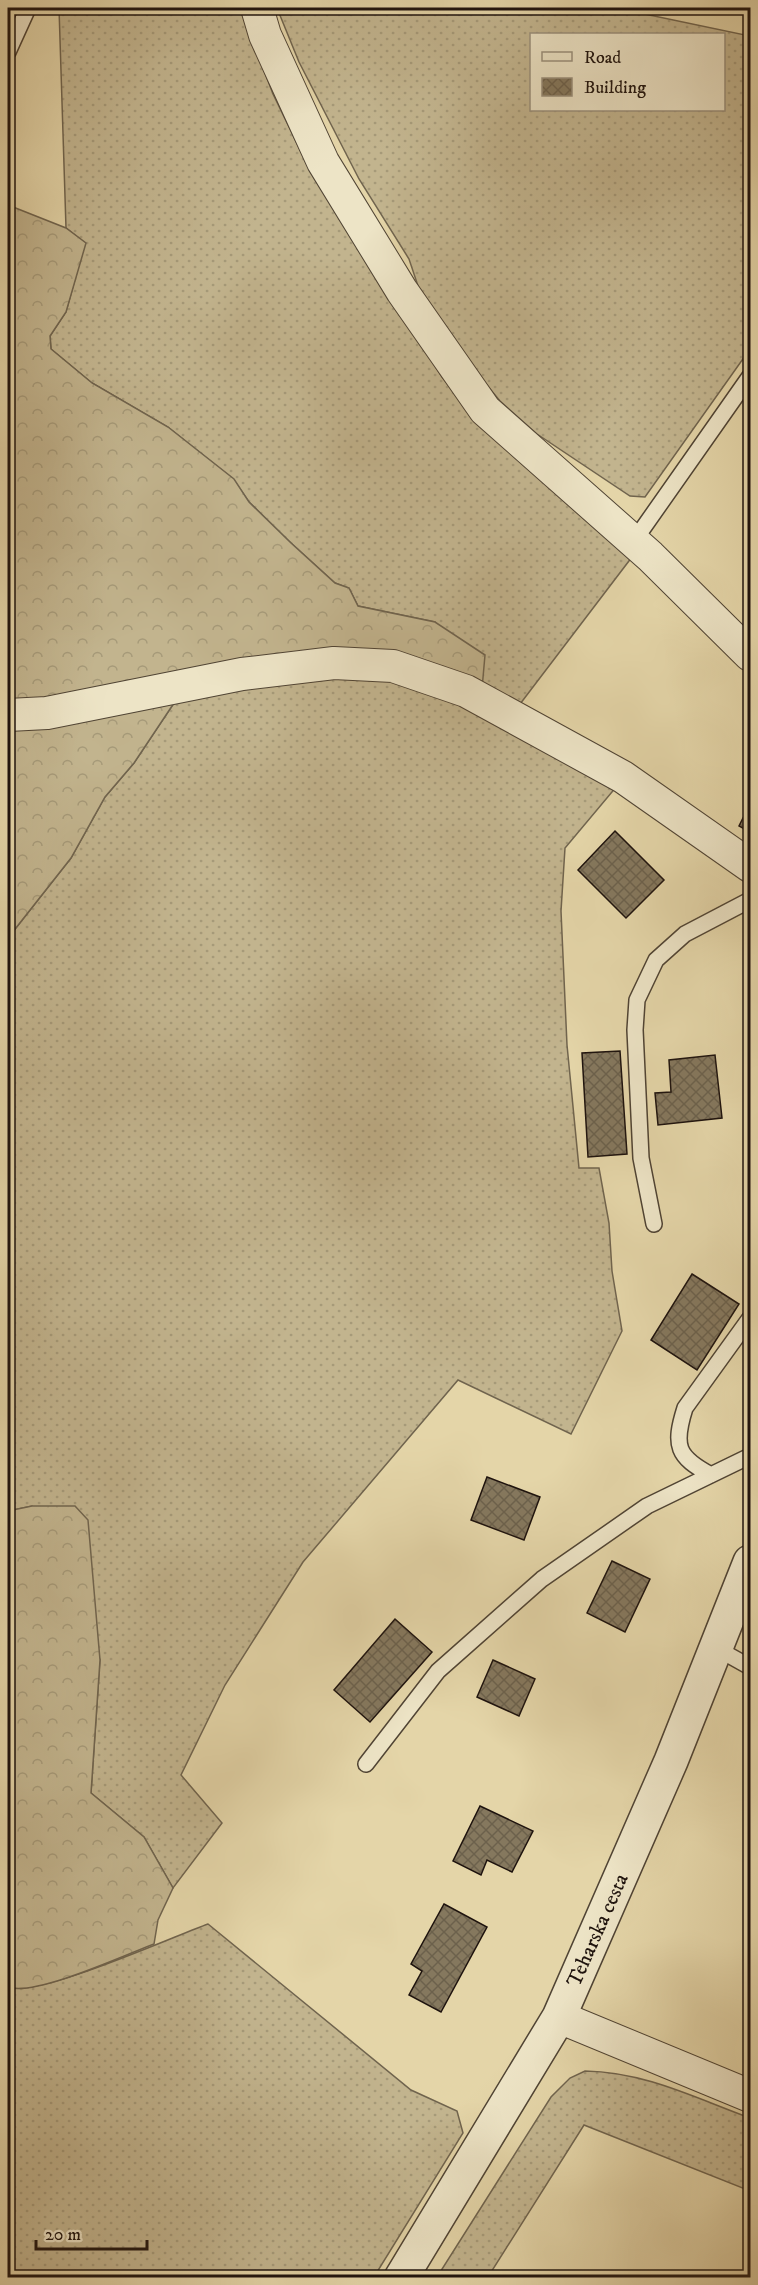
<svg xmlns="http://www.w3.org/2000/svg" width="758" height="2285" viewBox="0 0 758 2285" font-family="'IM FELL DW Pica',serif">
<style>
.grass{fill:url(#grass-dots);stroke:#70644e;stroke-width:1.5;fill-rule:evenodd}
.forest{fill:url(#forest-crowns);stroke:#70644e;stroke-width:1.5}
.building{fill:url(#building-cross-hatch);stroke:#1e130e;stroke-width:1.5}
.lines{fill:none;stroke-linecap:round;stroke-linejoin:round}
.service-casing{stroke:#504434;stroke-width:18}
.minor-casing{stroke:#504434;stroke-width:34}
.tertiary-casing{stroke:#504434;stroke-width:36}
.service{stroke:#ede4c6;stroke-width:15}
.minor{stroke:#ede4c6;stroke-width:32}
.tertiary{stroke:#ede4c6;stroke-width:33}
.labels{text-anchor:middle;stroke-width:4.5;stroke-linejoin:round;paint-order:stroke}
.street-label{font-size:21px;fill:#1e130e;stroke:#ede4c6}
</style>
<defs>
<pattern id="grass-dots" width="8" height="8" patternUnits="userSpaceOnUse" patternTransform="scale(1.5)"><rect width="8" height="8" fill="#c2b48e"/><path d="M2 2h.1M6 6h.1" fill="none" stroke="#a69a79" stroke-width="1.8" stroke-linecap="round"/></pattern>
<pattern id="forest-crowns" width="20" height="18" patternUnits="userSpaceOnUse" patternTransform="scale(1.5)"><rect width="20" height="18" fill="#c2b48e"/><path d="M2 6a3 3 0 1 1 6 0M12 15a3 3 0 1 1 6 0" fill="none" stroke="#a69a79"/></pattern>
<pattern id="building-cross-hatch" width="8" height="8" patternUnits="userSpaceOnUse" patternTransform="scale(1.5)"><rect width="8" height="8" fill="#85785e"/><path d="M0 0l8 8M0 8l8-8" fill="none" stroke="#6c614c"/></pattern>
</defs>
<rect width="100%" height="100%" fill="#e4d5a8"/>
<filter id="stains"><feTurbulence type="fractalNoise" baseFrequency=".00333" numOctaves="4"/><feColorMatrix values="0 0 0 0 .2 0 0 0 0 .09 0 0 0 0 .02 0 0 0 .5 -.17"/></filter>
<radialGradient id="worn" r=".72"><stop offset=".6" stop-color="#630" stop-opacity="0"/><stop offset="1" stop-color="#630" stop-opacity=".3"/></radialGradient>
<!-- grass -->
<path class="grass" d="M59,8H240L273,94L302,154L442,377L474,417L635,553L517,708L482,689L435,622L358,606L349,588L335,583L291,543L249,502L233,479L168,427L92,383L51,349L50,336L66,312L85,243L66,228Z
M277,8H616L750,36V349L645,497L630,496L537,434L500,401L472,367L418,286L409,259L359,179L299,62ZM532,34H724V110H532Z
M354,673L434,688L617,786L565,848L561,911L567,1045L579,1168H599L609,1223L612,1271L622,1331L571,1434L458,1380L303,1562L225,1685L181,1775L222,1823L173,1888L144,1837L91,1793L100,1660L32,1506L8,1511V938L71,858L105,797L134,763L178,697Z
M208,1924L411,2090L457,2111L463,2133L374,2277H8V1987C37,1998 172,1937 208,1924Z
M585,2071C645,2072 695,2098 750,2118V2191L584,2125L488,2277H437L551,2097L570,2078Z"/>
<!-- forest -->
<path class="forest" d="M8,205L66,228L86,243L66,312L50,336L51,349L92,383L168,427L234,479L249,502L291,543L335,583L349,588L358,606L435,622L485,655L482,689L411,661L149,685L8,703Z
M178,697L134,763L105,797L71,858L8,938V724Z
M32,1506H75L88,1520L100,1660L91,1793L144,1837L173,1888L158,1920L154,1944C125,1955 34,1997 8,1987V1511Z"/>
<!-- building -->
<path class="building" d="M8,8H23L8,42Z
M750,804V832L739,826Z
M615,831L664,880L626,918L578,870Z
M620,1051L627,1154L588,1157L582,1053Z
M715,1055L722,1118L658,1125L655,1093L671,1092L669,1060Z
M692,1274L739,1304L697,1370L651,1340Z
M487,1477L540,1497L524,1540L471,1520Z
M612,1561L650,1579L625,1632L587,1613Z
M395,1619L432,1652L370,1722L334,1690Z
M493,1660L535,1679L519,1716L477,1697Z
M480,1806L533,1831L512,1872L487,1860L481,1875L453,1861Z
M444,1904L487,1927L441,2012L409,1995L422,1971L411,1964Z"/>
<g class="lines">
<!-- service casing -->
<g class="service-casing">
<path id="service" d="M8,52L28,8
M634,541L750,376
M654,1224L641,1158L635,1030L637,1000L656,960L685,934L750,900
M711,1475C677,1457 673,1446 685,1408L750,1318
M716,1648L750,1667
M366,1764L438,1671L542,1579L647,1506L750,1456"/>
</g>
<!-- minor casing -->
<g class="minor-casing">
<path id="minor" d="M257,8L265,35L323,162L402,291L485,410L650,556L750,655
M8,715L47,713L242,674L334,663L393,666L466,691L623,777L750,866
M559,2017L750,2096"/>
</g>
<!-- tertiary casing -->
<g class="tertiary-casing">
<path id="tertiary" d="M401,2278L559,2017L671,1761L750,1562"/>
</g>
<!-- service -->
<use href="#service" class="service"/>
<!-- minor -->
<use href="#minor" class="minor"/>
<!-- tertiary -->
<use href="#tertiary" class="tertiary"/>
</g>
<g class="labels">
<!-- street labels -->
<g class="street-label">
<text transform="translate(597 1930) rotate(-66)" y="7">Teharska cesta</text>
</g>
</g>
<!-- margin -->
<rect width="758" height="2285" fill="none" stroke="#e4d5a8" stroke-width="30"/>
<rect x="9" y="9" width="740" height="2267" fill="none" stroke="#1e130e" stroke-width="3"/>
<rect x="15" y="15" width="728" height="2255" fill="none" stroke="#1e130e" stroke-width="1.5"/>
<!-- legend -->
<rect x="530" y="33" width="195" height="78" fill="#ede4c6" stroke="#9a907c" stroke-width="1.5"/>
<rect x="542" y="52" width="30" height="9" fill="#ede4c6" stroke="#9a907c" stroke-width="1.5"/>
<text x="584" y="63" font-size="18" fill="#1e130e">Road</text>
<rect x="542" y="78" width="30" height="18" fill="url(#building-cross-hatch)" stroke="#9a907c" stroke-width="1.5"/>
<text x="584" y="93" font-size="18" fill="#1e130e">Building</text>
<!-- scale -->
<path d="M36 2240v9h111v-9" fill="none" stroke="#1e130e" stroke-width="3"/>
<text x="45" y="2240" font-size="18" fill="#1e130e" stroke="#ede4c6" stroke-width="4.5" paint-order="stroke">20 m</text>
<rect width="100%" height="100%" filter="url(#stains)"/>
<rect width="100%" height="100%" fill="url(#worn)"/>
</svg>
